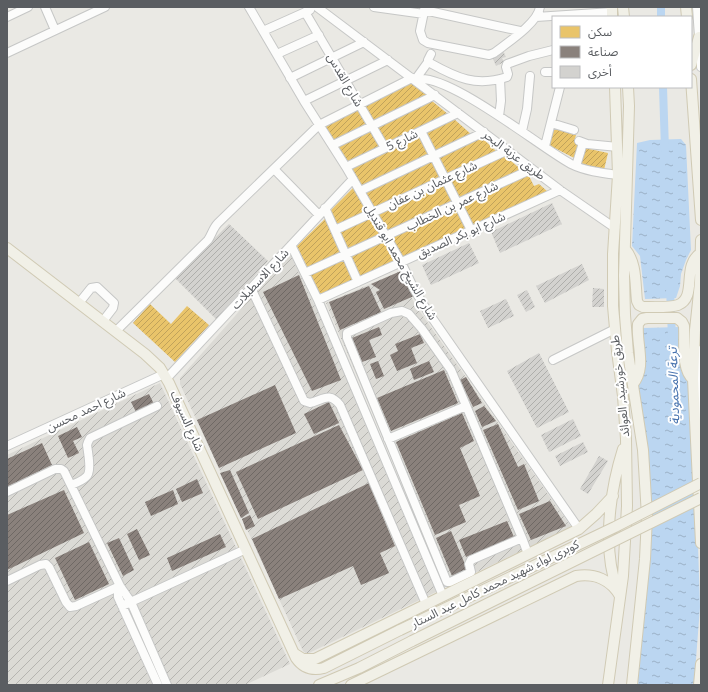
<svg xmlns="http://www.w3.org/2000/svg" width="708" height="692" viewBox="0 0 708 692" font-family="'Open Sans','Noto Sans Arabic',sans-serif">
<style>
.industrial{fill:url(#industrial-furrows)}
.water{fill:url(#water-ripples)}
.homes{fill:url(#homes-hatch)}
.industry{fill:url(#industry-hatch)}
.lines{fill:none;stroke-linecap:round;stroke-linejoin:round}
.canal{stroke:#bbd6f1;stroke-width:8}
.building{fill:url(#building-hatch)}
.minor-casing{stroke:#c6c7c6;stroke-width:10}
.major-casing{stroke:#d0cab4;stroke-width:12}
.minor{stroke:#fcfcfb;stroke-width:8}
.major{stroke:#f1f0e7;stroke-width:10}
.major-bridge-casing{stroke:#d0cab4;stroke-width:12;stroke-linecap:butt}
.major-bridge{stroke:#f1f0e7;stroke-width:10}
.labels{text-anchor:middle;stroke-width:4;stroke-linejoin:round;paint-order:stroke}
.street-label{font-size:12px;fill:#5a5d61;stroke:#fff}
.water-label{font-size:13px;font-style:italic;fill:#4974af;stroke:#fff}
</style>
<defs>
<pattern id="industrial-furrows" width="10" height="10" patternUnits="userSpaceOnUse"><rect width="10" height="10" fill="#dbdad5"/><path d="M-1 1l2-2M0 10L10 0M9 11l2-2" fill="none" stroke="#b5b4b0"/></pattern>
<pattern id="water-ripples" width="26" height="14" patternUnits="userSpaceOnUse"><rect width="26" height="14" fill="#bbd6f1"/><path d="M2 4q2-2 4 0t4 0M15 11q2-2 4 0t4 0" fill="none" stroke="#9bb1c7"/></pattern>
<pattern id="homes-hatch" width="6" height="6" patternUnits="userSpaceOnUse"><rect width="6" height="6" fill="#e9c46a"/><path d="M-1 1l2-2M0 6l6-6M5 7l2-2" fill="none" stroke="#c0a25b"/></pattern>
<pattern id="industry-hatch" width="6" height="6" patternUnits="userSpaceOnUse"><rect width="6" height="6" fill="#8a817c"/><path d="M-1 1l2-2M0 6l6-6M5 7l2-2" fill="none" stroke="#6e6864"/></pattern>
<pattern id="building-hatch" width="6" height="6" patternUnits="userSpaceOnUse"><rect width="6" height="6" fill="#d3d2cf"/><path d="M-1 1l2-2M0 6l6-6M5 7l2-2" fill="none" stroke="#aeaeab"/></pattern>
</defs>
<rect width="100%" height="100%" fill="#eae9e4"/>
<!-- industrial -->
<path class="industrial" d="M290,254L324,325L436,592L307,654L303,651L180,384V378Z
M398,272L416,306L571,527L446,587L326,303Z
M160,383L290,664L245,685H7V455Z"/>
<!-- water -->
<path class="water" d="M681,139L686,145L691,250L686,260L681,274L680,286L676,298L645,299L640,256L632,246L637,143L650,140Z
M680,327L681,370L684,377L690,382L698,544L700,607L694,685H636L650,536L648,458L638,386L644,371L643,328Z"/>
<!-- homes -->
<path class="homes" d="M412,82L428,96L374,123L364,106Z
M432,101L449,115L387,145L376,128Z
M358,109L368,125L335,142L324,126Z
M454,119L472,135L436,152L426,133Z
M554,127L576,135L574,142L581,144L576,159L549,145Z
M370,130L381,148L348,164L337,147Z
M421,135L431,154L362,187L351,169Z
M481,137L495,150L496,152L447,175L438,157Z
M585,148L608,153L604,170L581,164Z
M505,156L523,171L460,200L450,180Z
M433,159L442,178L374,210L364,192Z
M528,174L534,186L539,184L548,192L472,225L462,204Z
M445,183L455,202L388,233L377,214Z
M354,187L369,211L338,226L330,211Z
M457,207L468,229L403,258L390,237Z
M327,217L342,253L308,269L297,246Z
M372,217L382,235L349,251L340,231Z
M385,240L397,260L360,277L351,256Z
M345,258L354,279L319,295L310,275Z
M150,304L171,324L187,306L209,325L175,362L133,323Z"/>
<!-- industry -->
<path class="industry" d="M401,271L414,296L384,309L376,292L380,290L371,284Z
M299,275L341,380L312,391L263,292Z
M369,286L381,312L340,330L329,302Z
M379,327L382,335L369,340L376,357L362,362L352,338Z
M420,334L424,343L411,348L417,363L397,371L390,355L398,351L395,344Z
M378,361L384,376L376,379L370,364Z
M429,361L434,372L414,380L410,369Z
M444,370L458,403L391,431L377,398Z
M466,377L482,403L473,407L460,380Z
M275,385L296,433L219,468L197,420Z
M149,394L154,404L136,412L131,402Z
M329,402L339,423L314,434L304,414Z
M484,406L496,421L482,427L475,411Z
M462,413L474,441L460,448L480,496L459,505L466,522L435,535L396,442Z
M498,424L518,467L524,464L539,501L518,510L483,430Z
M339,425L363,470L258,519L236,472Z
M77,427L82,437L73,441L79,453L68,458L58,436Z
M42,443L52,465L7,487V459Z
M230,470L249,513L241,518L220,473Z
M197,479L203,493L182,502L176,489Z
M369,483L395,546L380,553L389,573L361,585L353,566L279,599L252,539Z
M64,490L84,533L7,570V515Z
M173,490L178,504L151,516L145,502Z
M550,501L566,526L531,540L519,514Z
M250,515L255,526L246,530L242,519Z
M507,521L514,537L466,557L459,540Z
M137,529L150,555L139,560L127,534Z
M451,531L467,569L452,576L436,538Z
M220,534L226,547L172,571L167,558Z
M119,538L134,570L123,576L107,543Z
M89,542L109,584L75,600L55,558Z"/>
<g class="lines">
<!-- canal -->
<path class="canal" d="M661,17V7
M663,87L665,150
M670,288L672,338"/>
</g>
<!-- building -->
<path class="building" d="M502,49L506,57L502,58L504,62L496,66L493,59L495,54Z
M552,203L562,224L500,253L491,232Z
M229,224L268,261L216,319L175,278Z
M469,243L479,263L431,285L422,265Z
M582,264L589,280L545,303L536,286Z
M593,288L604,289V307H592Z
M527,290L535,307L526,312L517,295Z
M506,299L514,316L488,328L480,311Z
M539,353L569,412L537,428L507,371Z
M573,419L581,436L549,452L541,435Z
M583,442L588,452L560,466L555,456Z
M599,456L608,461L588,494L580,489Z"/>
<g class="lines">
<!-- minor casing -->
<g class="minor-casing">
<path id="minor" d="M45,7L55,30
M249,7L304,101L346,167L401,262L414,289L428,312L579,529
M317,7L560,190L615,228
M374,7L424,14
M425,7L420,31L423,40L428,43L489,55L494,53C507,43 538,23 540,7
M697,7L701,67
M424,10L520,31
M305,12L385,148
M7,17L28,7
M536,17L612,12
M263,31L310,10
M7,53L105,7
M277,54L319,35
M431,54L428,60L430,63C457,78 476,87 507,77L508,74L506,67L507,64L529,56L553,50
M545,72H553
M290,78L364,42
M415,80C444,69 541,148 571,164C585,171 602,173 618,175
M415,80L428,62
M304,101L388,60
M499,116L501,101L500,79
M551,123L574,130
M421,131L471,230
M522,131L527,109L530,76
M579,141L587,144L618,147
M333,145L435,95
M545,146L560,87
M576,166L583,143
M346,167L458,113
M274,169L319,215
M360,191L484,132
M325,208L358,282
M335,230L508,150
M291,245L318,300L443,596
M305,273L532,169
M251,288L304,401L310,403C323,400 329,391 340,405L426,604
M318,300L560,190
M79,303L91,288L97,287L114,303L113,308L103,321
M116,331L208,240C212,234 213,228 218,223L319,125L412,78
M701,350L700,373L701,418
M553,360L615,329
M167,378L353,179
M388,439L466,406
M7,446L164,374
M71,485C76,483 82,481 86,477C92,473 88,452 87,445L88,442L90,438L157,406
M7,492L55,469H61L64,471L120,586L131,602L167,685
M522,538L471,560L469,564L471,572L450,582H447L347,338V333L391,313L402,311L409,314L422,329L451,370L522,538L528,554
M7,581L40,565L46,564L49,567L66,602L70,607L76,606L120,586
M120,586L118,592V597L158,685
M122,606L246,549"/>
</g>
<!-- major casing -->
<g class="major-casing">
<path id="major" d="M612,7V17
M623,7L624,17
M686,7L687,17
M691,65L699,37
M691,79L701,220
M628,87L629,106L624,276L625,315L628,353L643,450L647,516L645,559L632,685
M701,240L700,283L695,330L693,379L701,543
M7,248L145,354L160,368L169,383L296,658C303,668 312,671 324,668L400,630
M625,249C637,263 635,283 637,301L639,305L643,307C652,307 670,308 678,305C698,297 681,265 701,253
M633,384C647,367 636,344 638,324L642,319L647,318H677L682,322L684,326C685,341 681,370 693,379
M617,589C602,548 610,490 623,449
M295,654L303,659H315L579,529L596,514L613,496
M319,685L359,668L412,641
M351,685L576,576C595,573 611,580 620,596
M608,685L623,576L627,506L626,439L623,396L617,351L613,306V254L618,175L615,87
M699,685L701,664"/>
</g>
<!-- minor -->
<use href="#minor" class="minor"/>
<!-- major -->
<use href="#major" class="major"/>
<!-- major-bridge casing -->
<g class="major-bridge-casing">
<path id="major-bridge" d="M400,630L615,527L701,483
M412,641L701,498"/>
</g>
<!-- major-bridge -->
<use href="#major-bridge" class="major-bridge"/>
</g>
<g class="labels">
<!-- street labels -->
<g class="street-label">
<text transform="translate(345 80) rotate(60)" y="4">شارع القدس</text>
<text transform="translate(402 140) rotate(-26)" y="4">شارع 5</text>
<text transform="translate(514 155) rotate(37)" y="4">طريق عزبة البحر</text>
<text transform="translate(432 185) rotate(-25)" y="4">شارع عثمان بن عفان</text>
<text transform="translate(452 206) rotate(-25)" y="4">شارع عمر بن الخطاب</text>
<text transform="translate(461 235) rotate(-24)" y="4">شارع ابو بكر الصديق</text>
<text transform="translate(401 262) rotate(60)" y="4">شارع الشيخ محمد ابو قنديل</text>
<text transform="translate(260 279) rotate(-47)" y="4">شارع الاسطبلات</text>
<text transform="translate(620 386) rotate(-96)" y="4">طريق خورشيد, العوائد</text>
<text transform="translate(86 410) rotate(-25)" y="4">شارع احمد محسن</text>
<text transform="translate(187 421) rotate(66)" y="4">شارع السيوف</text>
<text transform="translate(495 584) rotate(-26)" y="4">كوبرى لواء شهيد محمد كامل عبد الستار</text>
</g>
<!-- water labels -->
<g class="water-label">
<text transform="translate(673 386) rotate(-92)" y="5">ترعة المحمودية</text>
</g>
</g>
<!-- border -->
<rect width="708" height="692" fill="none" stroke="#5a5d61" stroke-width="16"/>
<!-- legend -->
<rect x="552" y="16" width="140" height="72" fill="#ffffff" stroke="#bdbec0"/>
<rect x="560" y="26" width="20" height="12" fill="#e9c46a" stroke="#bdbec0"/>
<text x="588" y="36" font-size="12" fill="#5a5d61">سكن</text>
<rect x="560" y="46" width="20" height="12" fill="#8a817c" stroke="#bdbec0"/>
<text x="588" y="56" font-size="12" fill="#5a5d61">صناعة</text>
<rect x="560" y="66" width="20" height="12" fill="#d3d2cf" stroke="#bdbec0"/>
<text x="588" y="76" font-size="12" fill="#5a5d61">أخرى</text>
</svg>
